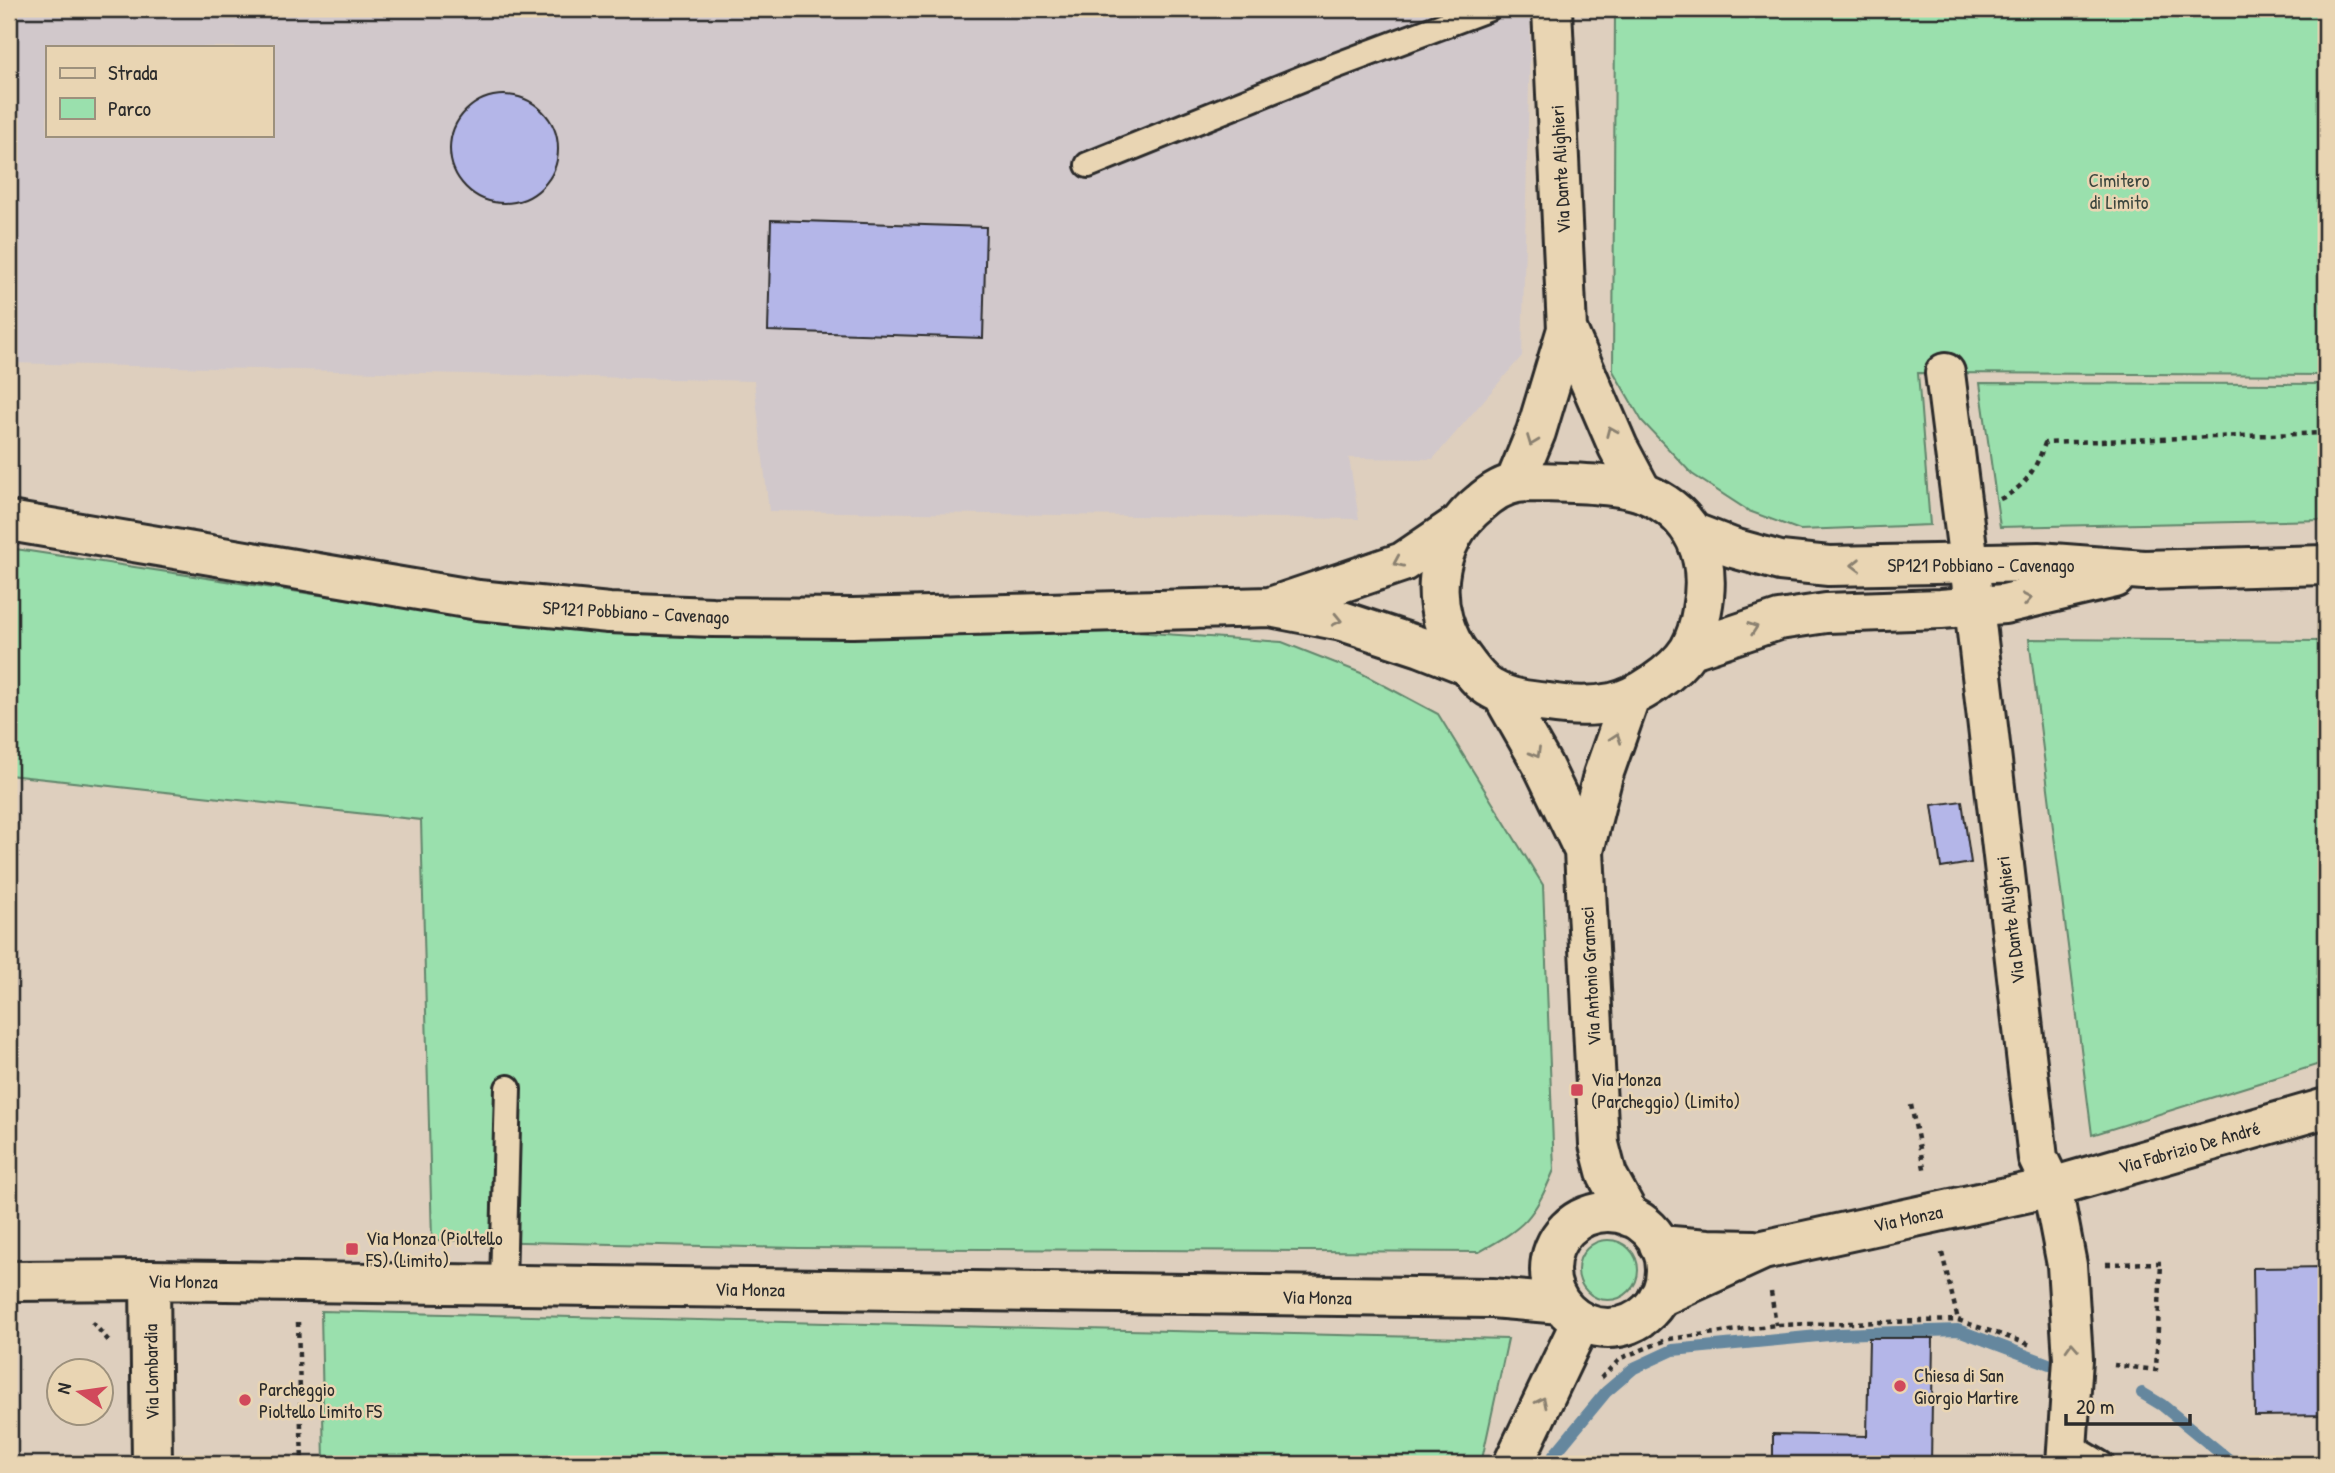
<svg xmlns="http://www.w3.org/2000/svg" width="2335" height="1473" viewBox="0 0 2335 1473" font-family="'Patrick Hand',sans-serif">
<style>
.built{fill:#d1c8cb;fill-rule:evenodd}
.green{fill:#9ae0ad;stroke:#62866c;stroke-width:2}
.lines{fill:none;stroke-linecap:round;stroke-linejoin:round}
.stream{stroke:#65879e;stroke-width:12}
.building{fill:#b4b6e8;stroke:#2b2b2b;stroke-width:2}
.lane-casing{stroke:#2b2b2b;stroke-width:30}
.street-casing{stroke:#2b2b2b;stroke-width:44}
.secondary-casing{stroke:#2b2b2b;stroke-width:44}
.path{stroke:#2b2b2b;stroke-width:4.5;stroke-dasharray:5 5;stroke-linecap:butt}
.lane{stroke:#e9d5b3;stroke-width:24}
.street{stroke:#e9d5b3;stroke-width:38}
.secondary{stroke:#e9d5b3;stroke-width:38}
.oneway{stroke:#8a806f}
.poi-dot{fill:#d1495b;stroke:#e9d5b3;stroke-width:2.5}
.labels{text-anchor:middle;stroke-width:5;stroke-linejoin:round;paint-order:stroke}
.street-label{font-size:19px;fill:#2b2b2b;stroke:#e9d5b3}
.park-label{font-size:19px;fill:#3c463e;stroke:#e9d5b3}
.poi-label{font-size:19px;fill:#2b2b2b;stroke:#e9d5b3;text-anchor:start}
</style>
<rect width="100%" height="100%" fill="#decfbe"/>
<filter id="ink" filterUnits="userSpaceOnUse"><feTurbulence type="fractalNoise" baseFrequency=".0143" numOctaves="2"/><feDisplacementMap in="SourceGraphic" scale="14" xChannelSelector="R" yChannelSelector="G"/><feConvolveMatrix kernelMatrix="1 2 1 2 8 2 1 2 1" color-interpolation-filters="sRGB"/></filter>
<g filter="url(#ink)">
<!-- built -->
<path class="built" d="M9,9H1531L1522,356L1433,459L1349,458L1359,519L769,511L754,381L9,363ZM47,47H271V135H47Z"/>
<!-- green -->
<path class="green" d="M1615,9H2326V375L1918,373L1930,525L1800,530L1749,511L1692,474L1642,421L1613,371Z
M1980,383L2326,384V520L2000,527Z
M9,548L524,626L1089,629L1282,642L1361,673L1438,714L1543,885L1554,1170C1533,1219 1526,1226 1479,1252L799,1248L432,1240L421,820L9,775Z
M2029,639L2326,641V1062L2092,1135Z
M1578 1270a30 30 0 1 1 60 0a30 30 0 1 1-60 0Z
M321,1311L1508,1339L1481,1464H324Z"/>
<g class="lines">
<!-- stream -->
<path class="stream" d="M2142,1393L2162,1405L2234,1464
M1551,1464L1554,1455L1606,1392L1634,1368L1673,1350L1839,1334L1958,1330L2049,1364"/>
</g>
<!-- building -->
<path class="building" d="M9,9H126V11Z
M450 149a54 54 0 1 1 108 0a54 54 0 1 1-108 0Z
M771,220L986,227L983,338L768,331Z
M1962,801L1971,863L1941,868L1932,805Z
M2326,1267V1415L2255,1416L2253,1268Z
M1869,1338H1933L1931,1464H1773V1434L1867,1436Z"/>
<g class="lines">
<!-- lane casing -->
<g class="lane-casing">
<path id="lane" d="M1088,165L1306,77L1487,9
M503,1285L508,1088
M2069,1445L2101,1464"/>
</g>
<!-- street casing -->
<g class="street-casing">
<path id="street" d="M1567,329L1618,447L1642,492
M1945,373L1969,563L2038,1158L2052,1187L2067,1265L2073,1359L2066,1464
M1515,483L1536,432L1567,329L1552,9
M1659,1245L1708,1249L1754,1250
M9,1281L150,1280
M1658,1298L1763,1250L2052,1187L2326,1108
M1513,1464L1575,1334L1585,1324"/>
</g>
<!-- secondary casing -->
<g class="secondary-casing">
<path id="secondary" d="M1538,482C1566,483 1619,483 1644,493C1695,514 1712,558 1702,610C1700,623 1696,638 1689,650C1675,672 1637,698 1612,703C1592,707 1568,706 1548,703C1529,701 1509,699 1492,689C1480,683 1471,670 1463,659C1425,611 1432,541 1480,503C1490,494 1504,485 1517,483C1524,482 1531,482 1538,482Z
M9,521L478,600L609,613L712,617L853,618L1270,607L1342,621L1421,647L1467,665
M1694,533L1733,548L1780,561L1829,566L2039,562L2144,570L2326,565
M1273,606L1403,562L1456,526
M1689,650L1779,620L1826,613L1941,609L2004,604L2115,578
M1502,694L1543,766L1584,851
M1630,698L1603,775L1584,851L1599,1144L1607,1175L1630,1217
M1550 1270a58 58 0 1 1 116 0a58 58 0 1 1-116 0Z
M152,1464L150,1280L1492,1298L1561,1304"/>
</g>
<!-- path -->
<path class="path" d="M2000,499C2026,487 2036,468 2045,443L2326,433
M1911,1105L1925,1173
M1942,1253L1958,1320
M2106,1264L2161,1263L2156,1370L2114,1365
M1771,1292L1776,1325
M92,1322L109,1341
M298,1322L302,1464
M1601,1378L1621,1358L1669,1339L1776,1325L1958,1320L2031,1345"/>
<!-- lane -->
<use href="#lane" class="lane"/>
<!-- street -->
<use href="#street" class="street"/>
<!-- secondary -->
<use href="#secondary" class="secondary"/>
</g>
<!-- one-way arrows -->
<defs><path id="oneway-chevron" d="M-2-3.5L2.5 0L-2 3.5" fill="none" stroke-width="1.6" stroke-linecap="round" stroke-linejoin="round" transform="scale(1.75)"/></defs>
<g class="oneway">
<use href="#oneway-chevron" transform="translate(1611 431) rotate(-113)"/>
<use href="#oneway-chevron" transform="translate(1532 441) rotate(111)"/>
<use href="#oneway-chevron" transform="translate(1398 562) rotate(156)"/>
<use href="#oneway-chevron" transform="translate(1856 565) rotate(179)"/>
<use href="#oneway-chevron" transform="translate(2027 599) rotate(-11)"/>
<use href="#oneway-chevron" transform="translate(1337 620) rotate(13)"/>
<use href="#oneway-chevron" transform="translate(1753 628) rotate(-19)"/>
<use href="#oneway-chevron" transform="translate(1616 738) rotate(-71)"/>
<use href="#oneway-chevron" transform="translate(1536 753) rotate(60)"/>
<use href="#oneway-chevron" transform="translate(2072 1347) rotate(-93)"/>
<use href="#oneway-chevron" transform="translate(1542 1402) rotate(-64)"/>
</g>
</g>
<!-- markers -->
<g class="poi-dot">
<rect x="1570" y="1083" width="14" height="14" rx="3.5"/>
<rect x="345" y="1242" width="14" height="14" rx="3.5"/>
<circle cx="1900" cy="1386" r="7"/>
<circle cx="245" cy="1400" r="7"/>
</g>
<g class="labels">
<!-- street labels -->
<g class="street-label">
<text transform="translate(1560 169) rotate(-93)" y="7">Via Dante Alighieri</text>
<text x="1981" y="572">SP121 Pobbiano - Cavenago</text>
<text transform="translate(636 612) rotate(3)" y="7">SP121 Pobbiano - Cavenago</text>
<text transform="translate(2010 920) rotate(-97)" y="7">Via Dante Alighieri</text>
<text transform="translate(1590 976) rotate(-93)" y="7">Via Antonio Gramsci</text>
<text transform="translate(2189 1147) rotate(-16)" y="7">Via Fabrizio De André</text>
<text transform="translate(1908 1218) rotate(-12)" y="7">Via Monza</text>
<text transform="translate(183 1281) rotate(1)" y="7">Via Monza</text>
<text transform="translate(750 1289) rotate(1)" y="7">Via Monza</text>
<text transform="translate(1317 1297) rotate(1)" y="7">Via Monza</text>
<text transform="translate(151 1372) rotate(-91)" y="7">Via Lombardia</text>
</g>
<!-- park labels -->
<g class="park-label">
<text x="2119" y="187">Cimitero<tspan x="2119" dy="22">di Limito</tspan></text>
</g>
<!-- poi labels -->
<g class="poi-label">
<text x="1591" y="1086">Via Monza<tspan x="1591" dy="22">(Parcheggio) (Limito)</tspan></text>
<text x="366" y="1245">Via Monza (Pioltello<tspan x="366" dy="22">FS) (Limito)</tspan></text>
<text x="1914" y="1382">Chiesa di San<tspan x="1914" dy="22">Giorgio Martire</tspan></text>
<text x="259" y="1396">Parcheggio<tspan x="259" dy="22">Pioltello Limito FS</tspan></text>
</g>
</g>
<!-- margin -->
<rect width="2335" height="1473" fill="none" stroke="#e9d5b3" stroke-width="35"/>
<rect x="18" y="18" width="2300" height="1438" fill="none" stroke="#2b2b2b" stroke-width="2.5" filter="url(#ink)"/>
<!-- legend -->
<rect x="46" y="46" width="228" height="91" fill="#e9d5b3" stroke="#9d917d" stroke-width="2"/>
<rect x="60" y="68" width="35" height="10" fill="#e9d5b3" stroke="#9d917d" stroke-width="2"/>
<text x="108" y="80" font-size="21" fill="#2b2b2b">Strada</text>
<rect x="60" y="98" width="35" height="21" fill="#9ae0ad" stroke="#9d917d" stroke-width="2"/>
<text x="108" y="116" font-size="21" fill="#2b2b2b">Parco</text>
<!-- north arrow -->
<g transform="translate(80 1392) rotate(283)"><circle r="33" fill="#e9d5b3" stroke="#9d917d" stroke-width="2"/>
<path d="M0-5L12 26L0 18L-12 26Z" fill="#d1495b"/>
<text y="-10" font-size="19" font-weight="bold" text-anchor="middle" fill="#2b2b2b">N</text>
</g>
<!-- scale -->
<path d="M2066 1414v10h124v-10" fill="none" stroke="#2b2b2b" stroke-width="3.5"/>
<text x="2076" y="1414" font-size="21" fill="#2b2b2b" stroke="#e9d5b3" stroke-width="5" paint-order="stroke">20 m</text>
</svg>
